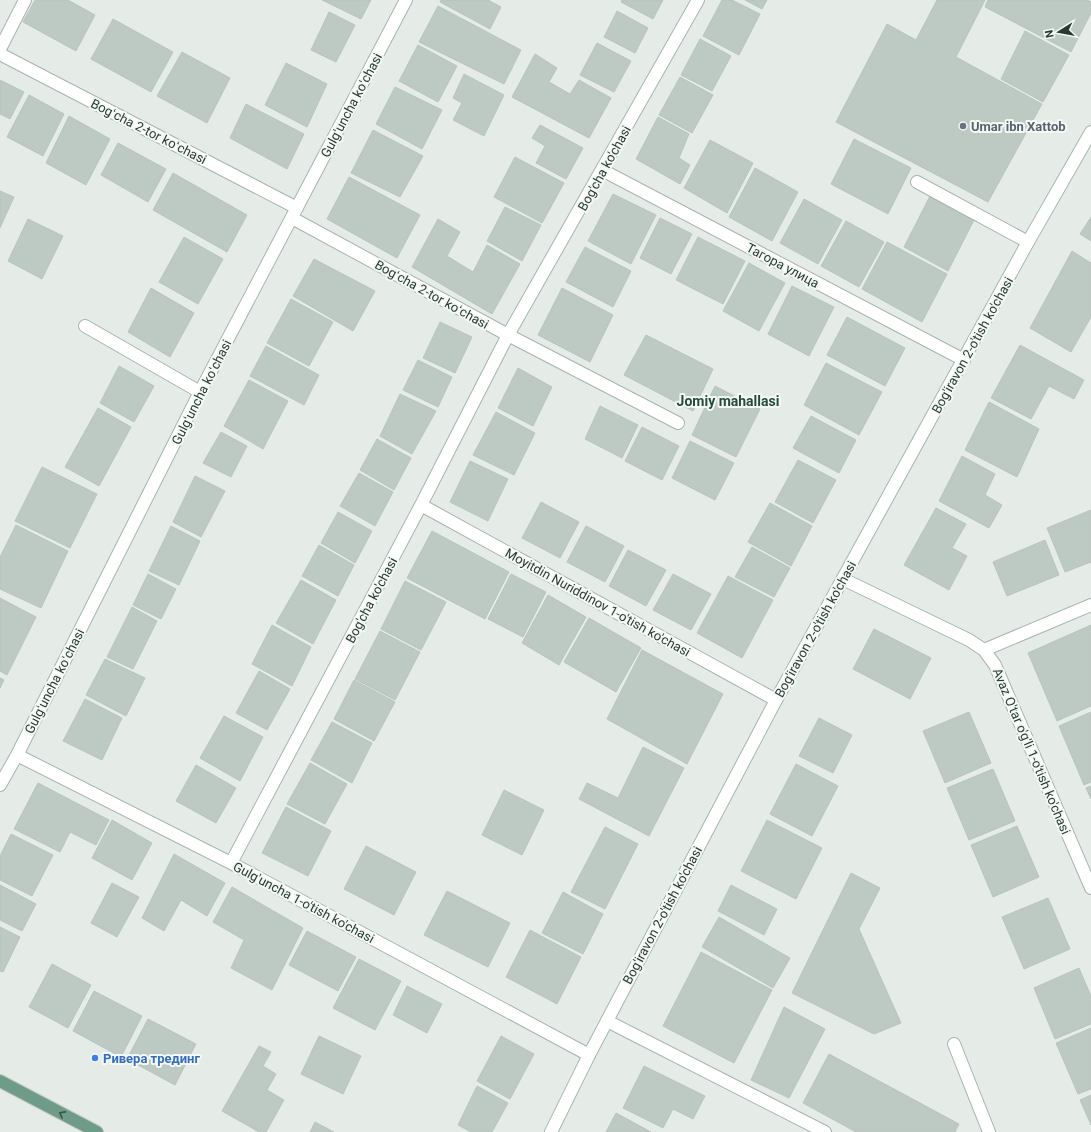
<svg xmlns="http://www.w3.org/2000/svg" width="1091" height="1132" viewBox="0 0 1091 1132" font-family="Roboto,sans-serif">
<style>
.building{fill:#bdc9c3;stroke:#b8c5bd}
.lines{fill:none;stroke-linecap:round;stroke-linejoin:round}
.lane-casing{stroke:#a8b4ae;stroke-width:14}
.street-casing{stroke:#a8b4ae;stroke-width:14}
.secondary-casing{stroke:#a4b6ad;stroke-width:14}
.primary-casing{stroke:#c2c8c6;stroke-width:14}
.lane{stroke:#fff;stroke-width:12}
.street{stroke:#fff;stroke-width:12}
.secondary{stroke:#fff;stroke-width:12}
.primary{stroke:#6f9c89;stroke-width:12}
.oneway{stroke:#385448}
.worship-dot{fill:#6b7280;stroke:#f5f9f6;stroke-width:1.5}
.shop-dot{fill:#3f7fe0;stroke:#f5f9f6;stroke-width:1.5}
.labels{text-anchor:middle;stroke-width:4;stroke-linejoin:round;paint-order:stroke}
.street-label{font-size:13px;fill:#263c32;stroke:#f5f9f6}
.worship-label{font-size:13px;font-weight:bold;fill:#5b616d;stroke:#f5f9f6;text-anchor:start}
.shop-label{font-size:13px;font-weight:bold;fill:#366cbe;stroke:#f5f9f6;text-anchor:start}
.neighbourhood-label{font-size:14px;font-weight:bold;fill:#244b3c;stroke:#f5f9f6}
</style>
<rect width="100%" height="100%" fill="#e5ece8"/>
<!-- building -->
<path class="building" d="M35,0H68L95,15L76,51L23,22Z
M322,0H371L361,19Z
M441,0H488L501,7L490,29L440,2Z
M622,0H663L653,19L621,2Z
M722,0H732L760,14L739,55L703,36Z
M745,0H767L762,9Z
M937,0H985L956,57L1042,104L988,202L836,122L887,24L916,40Z
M988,0H1087L1091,2V13L1071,52L985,7Z
M438,6L521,50L504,84L419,42Z
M617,11L648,28L635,53L604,37Z
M329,12L355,25L336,62L311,50Z
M113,19L173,52L151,92L91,59Z
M1025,31L1069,55L1043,102L1001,79Z
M700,39L731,56L712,91L681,75Z
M597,43L631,61L614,92L580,75Z
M418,45L457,66L438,102L399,81Z
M182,52L230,78L207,123L157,96Z
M535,54L557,68L549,82L570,94L579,80L611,98L589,138L512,97Z
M286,63L327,84L307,127L265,105Z
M464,74L504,95L484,136L453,120L462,103L453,98Z
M680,77L713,95L692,133L659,115Z
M0,80L24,92L10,119L0,114Z
M395,87L442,110L422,149L376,124Z
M29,95L64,114L43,156L7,137Z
M246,104L304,134L287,169L230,138Z
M69,116L110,139L86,185L46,163Z
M658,117L689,134L679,158L690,165L680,184L636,159Z
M540,125L583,148L566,179L536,163L545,146L532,138Z
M373,130L423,156L400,197L351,173Z
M854,139L911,168L888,214L831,184Z
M710,140L753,163L727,213L684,188Z
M118,143L166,169L148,202L101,175Z
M515,157L564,183L542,223L494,197Z
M755,168L798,192L772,241L729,217Z
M173,173L247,215L227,252L153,210Z
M349,177L420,215L397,258L327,219Z
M0,191L14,197L0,228Z
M613,194L656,215L631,264L588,241Z
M930,196L975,218L948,271L904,247Z
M804,199L842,220L818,264L780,243Z
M505,207L541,225L522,261L487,241Z
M1091,217V241L1080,234Z
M660,218L692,234L671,274L640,258Z
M28,219L63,236L42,279L8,261Z
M438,219L460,232L447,256L473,272L487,245L520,264L492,314L412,267Z
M846,221L884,242L859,287L821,266Z
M184,237L223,259L198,304L159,282Z
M698,237L745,261L723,304L676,280Z
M887,242L947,274L922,322L862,289Z
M585,247L631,271L613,307L566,282Z
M1072,251L1091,263V317L1071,352L1030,328Z
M314,259L375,291L353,331L293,296Z
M749,263L785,283L759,331L723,311Z
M792,286L834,307L809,356L768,334Z
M151,288L194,313L170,357L128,332Z
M562,288L613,315L590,362L538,335Z
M291,299L333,322L309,366L267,343Z
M847,317L905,348L885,386L827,355Z
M440,322L472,337L455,373L423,358Z
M646,335L713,369L693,411L624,375Z
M1020,345L1084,380L1074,399L1049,386L1031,419L991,398Z
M266,346L319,375L304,405L250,376Z
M418,360L452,377L438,407L403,390Z
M826,363L882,392L859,435L804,405Z
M119,366L154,386L134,422L100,403Z
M518,368L552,387L533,426L498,408Z
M249,380L288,401L263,449L224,426Z
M715,386L760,409L736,457L692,435Z
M400,394L436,411L412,454L380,436Z
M989,402L1039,429L1017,477L965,450Z
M600,406L638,425L622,458L585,439Z
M98,408L131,427L99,486L65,467Z
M496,412L535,433L514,475L473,455Z
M811,416L856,440L839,473L793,448Z
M642,427L679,446L662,480L625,461Z
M221,432L247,446L231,477L203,463Z
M377,439L411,458L394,490L360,470Z
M690,441L734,463L715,500L672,478Z
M962,456L995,474L985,495L1002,505L989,528L939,501Z
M798,460L836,480L813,523L775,502Z
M470,461L508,479L488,521L450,502Z
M42,467L97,494L70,548L15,521Z
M359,473L393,492L375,526L340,506Z
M195,476L225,491L201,537L173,522Z
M541,502L579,522L560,558L522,538Z
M770,503L812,526L791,566L748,542Z
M936,508L966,524L952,548L967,556L949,590L904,565Z
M1091,510V562L1065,572L1047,528Z
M338,512L372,531L355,563L321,543Z
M16,525L68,551L41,608L0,589V557Z
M171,526L200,541L179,585L149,571Z
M586,526L624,546L605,582L567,562Z
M432,531L509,572L485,619L407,578Z
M1045,540L1059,575L1007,596L993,562Z
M319,545L354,565L338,596L302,576Z
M752,547L790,568L774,597L735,577Z
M628,550L666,570L646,606L609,586Z
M148,574L176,589L161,619L133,605Z
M511,574L546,592L523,637L488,619Z
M673,574L711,594L691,630L653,610Z
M728,576L773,600L742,658L697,633Z
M301,580L336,600L313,644L276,623Z
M405,581L446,602L421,650L381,629Z
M548,595L586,617L559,665L522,643Z
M0,598L36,617L7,675L0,671Z
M132,607L157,621L133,669L107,657Z
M589,618L641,648L616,692L564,662Z
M272,625L311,647L292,686L252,664Z
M1091,625V706L1057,721L1028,653Z
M874,629L931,658L910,699L853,669Z
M380,631L420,652L395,700L355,679Z
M642,650L723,694L687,764L607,719Z
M105,659L145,678L126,716L86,695Z
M259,671L290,689L267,730L236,713Z
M0,678L4,680L0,688Z
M354,680L395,702L374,741L334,719Z
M85,699L122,718L102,760L63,741Z
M969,712L991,763L945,783L923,731Z
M1091,712V782L1084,785L1059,726Z
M224,716L263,737L240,781L200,758Z
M819,718L852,735L833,773L799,756Z
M332,722L372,743L352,783L311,760Z
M643,747L684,768L649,836L579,799L587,783L618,798Z
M310,763L347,784L325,824L287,804Z
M796,764L838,786L812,836L770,814Z
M196,765L236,788L216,823L176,801Z
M993,769L1015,821L969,840L947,788Z
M38,783L109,820L96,845L70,832L60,852L14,829Z
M1091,786V799L1086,788Z
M504,790L544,810L522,855L482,835Z
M286,807L331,831L308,876L262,853Z
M112,820L152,843L132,880L92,858Z
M767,820L822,848L796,899L741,871Z
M1017,826L1039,877L993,897L971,845Z
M605,827L638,844L605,909L571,892Z
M11,834L53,855L32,896L0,880V856Z
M366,846L416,872L394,915L344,889Z
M174,854L225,883L207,916L181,900L164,931L142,918Z
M851,873L880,888L859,929L901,1023L874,1034L792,993Z
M112,883L139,897L117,937L91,923Z
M0,885L36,904L22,931L0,920Z
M731,885L777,909L764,935L718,911Z
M232,887L303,928L272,990L231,968L244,940L213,922Z
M447,891L510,923L488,967L424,935Z
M563,892L603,914L583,954L542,933Z
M1048,898L1070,949L1024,969L1002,917Z
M719,917L790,958L773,988L702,947Z
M0,927L20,937L3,972L0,971Z
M530,930L581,957L557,1004L506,977Z
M307,931L356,957L338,991L289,965Z
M701,952L772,990L734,1063L663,1026Z
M359,959L401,981L375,1030L333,1008Z
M52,964L91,985L68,1028L29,1007Z
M1079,968L1091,996V1024L1055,1039L1034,988Z
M407,986L442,1004L427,1033L393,1015Z
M94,991L142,1016L121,1057L73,1031Z
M784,1007L825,1029L789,1098L751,1080Z
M148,1019L196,1044L175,1085L127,1059Z
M1091,1028V1089L1078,1094L1056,1043Z
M319,1036L361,1056L343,1094L301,1074Z
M501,1036L534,1054L510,1099L477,1081Z
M259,1046L271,1052L263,1066L276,1074L267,1090L284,1100L266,1132H259L222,1111Z
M829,1054L959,1124L955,1132H856L803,1103Z
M644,1066L705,1096L693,1119L673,1109L663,1128L623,1108Z
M477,1086L508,1103L492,1132H471L458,1125Z
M1091,1095V1125L1080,1100Z
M616,1113L651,1132H606Z
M315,1122L334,1132H310Z"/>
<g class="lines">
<!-- lane casing -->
<g class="lane-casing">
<path id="lane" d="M917,182L1028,242
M85,326L200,392"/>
</g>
<!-- street casing -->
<g class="street-casing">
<path id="street" d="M0,49L25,0
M0,54L297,208
M602,170L964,360
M292,218L508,335L678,423
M421,505L776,700
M843,579L969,640L984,650L995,665L1091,888
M984,650L1091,605
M17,755L231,863L589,1055
M0,785L17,755L200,392L406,0
M231,863L421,505L508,335L698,0
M607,1021L825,1132
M954,1044L989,1132"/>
</g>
<!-- secondary casing -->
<g class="secondary-casing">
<path id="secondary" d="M551,1132L589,1055L776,700L1028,242L1091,132"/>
</g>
<!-- primary casing -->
<g class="primary-casing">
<path id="primary" d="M0,1081L97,1132"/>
</g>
<!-- lane -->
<use href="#lane" class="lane"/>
<!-- street -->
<use href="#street" class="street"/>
<!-- secondary -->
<use href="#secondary" class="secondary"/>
<!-- primary -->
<use href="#primary" class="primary"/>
</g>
<!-- one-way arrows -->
<defs><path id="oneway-chevron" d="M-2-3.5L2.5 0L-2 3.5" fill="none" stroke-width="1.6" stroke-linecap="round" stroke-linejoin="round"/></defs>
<use class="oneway" href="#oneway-chevron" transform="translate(62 1114) rotate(-152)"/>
<!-- markers -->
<circle class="worship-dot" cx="963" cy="126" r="4"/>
<circle class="shop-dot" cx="95" cy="1058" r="4"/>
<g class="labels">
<!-- street labels -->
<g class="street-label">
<text transform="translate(351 105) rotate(-62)" y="5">Gulgʻuncha koʻchasi</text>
<text transform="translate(149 131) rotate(27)" y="5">Bogʻcha 2-tor koʻchasi</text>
<text transform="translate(604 168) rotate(-61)" y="5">Bog'cha ko'chasi</text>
<text transform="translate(783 265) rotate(28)" y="5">Тагора улица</text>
<text transform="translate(432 294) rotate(29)" y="5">Bogʻcha 2-tor koʻchasi</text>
<text transform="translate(972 345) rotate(-61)" y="5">Bog'iravon 2-o'tish ko'chasi</text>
<text transform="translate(201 392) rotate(-63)" y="5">Gulgʻuncha koʻchasi</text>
<text transform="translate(371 600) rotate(-62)" y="5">Bog'cha ko'chasi</text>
<text transform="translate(598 602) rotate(29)" y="5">Moyitdin Nuriddinov 1-o'tish ko'chasi</text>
<text transform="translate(815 629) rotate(-61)" y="5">Bog'iravon 2-o'tish ko'chasi</text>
<text transform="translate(54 681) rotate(-63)" y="5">Gulgʻuncha koʻchasi</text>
<text transform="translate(1032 751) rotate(67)" y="5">Avaz O'tar o'g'li 1-o'tish ko'chasi</text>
<text transform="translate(304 902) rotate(28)" y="5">Gulg'uncha 1-o'tish ko'chasi</text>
<text transform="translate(662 915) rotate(-62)" y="5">Bog'iravon 2-o'tish ko'chasi</text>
</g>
<!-- worship labels -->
<g class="worship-label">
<text x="971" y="131">Umar ibn Xattob</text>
</g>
<!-- shop labels -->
<g class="shop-label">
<text x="103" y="1063">Ривера трединг</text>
</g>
<!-- neighbourhood labels -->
<g class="neighbourhood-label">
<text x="728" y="406">Jomiy mahallasi</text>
</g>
</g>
<!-- north arrow -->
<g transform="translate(1059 32) rotate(259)" stroke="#f5f9f6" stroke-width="3" paint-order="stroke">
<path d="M0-3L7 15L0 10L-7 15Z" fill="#263c32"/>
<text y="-6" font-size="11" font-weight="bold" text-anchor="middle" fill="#263c32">N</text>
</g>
</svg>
